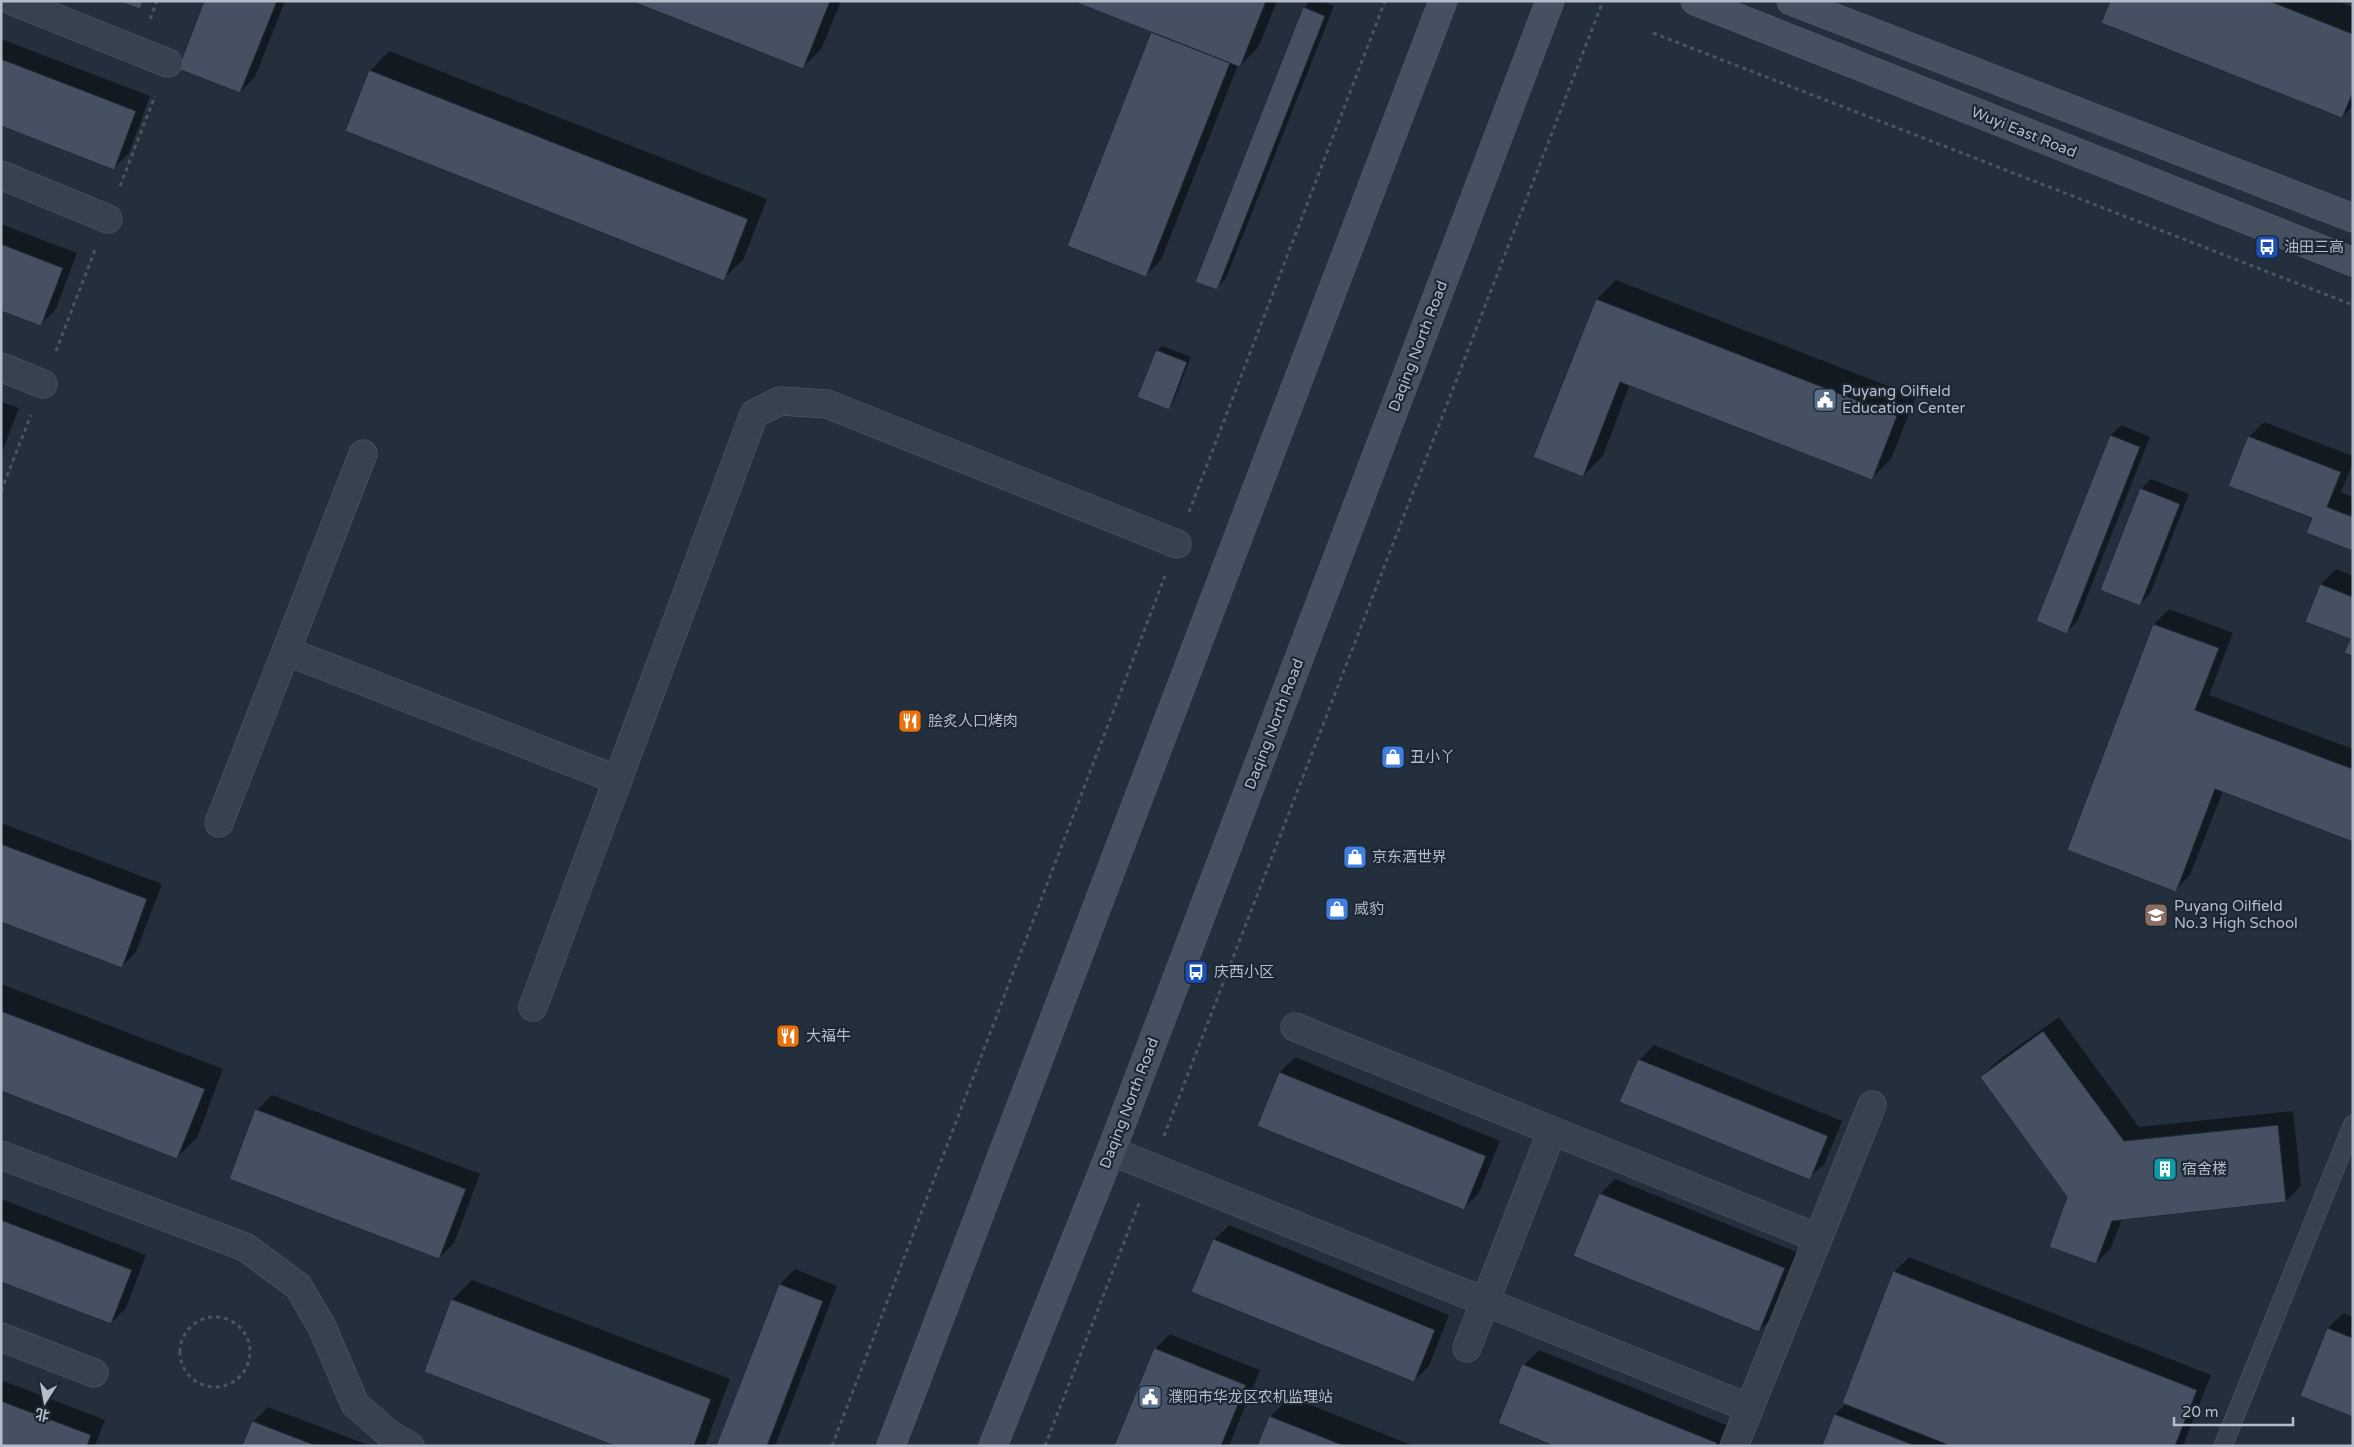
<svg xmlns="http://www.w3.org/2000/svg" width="2354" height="1447" viewBox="0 0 2354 1447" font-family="'Varela Round','Noto Sans SC',sans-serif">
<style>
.shadow{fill:#0007}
.building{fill:#455162;stroke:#1f2835}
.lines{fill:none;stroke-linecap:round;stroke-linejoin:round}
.lane-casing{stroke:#565f6c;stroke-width:19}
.street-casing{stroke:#565f6c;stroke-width:29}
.secondary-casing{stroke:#565f6c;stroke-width:29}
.path{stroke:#44595c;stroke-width:3;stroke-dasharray:4 4;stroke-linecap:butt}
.lane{stroke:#38414e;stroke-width:18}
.street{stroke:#38414e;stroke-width:28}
.secondary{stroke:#465061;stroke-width:28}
.labels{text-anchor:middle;stroke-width:4.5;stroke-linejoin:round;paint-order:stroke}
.street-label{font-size:15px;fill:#b4bcc9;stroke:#1d2633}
.poi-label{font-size:15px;fill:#b4bcc9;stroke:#1d2633;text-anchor:start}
</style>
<rect width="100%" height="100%" fill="#242f3e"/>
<!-- shadow -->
<path class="shadow" d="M206,1H285L255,77L240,92Z
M635,1H841L822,48L803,67Z
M1075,1H1277L1259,46L1240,66L1238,65L1161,260L1146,275L1154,32Z
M1310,1H1323L1334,6L1226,278L1216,289L1304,8Z
M2111,1H2337L2353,7V106L2342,117Z
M1,39L150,96L129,153L114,168L1,125Z
M389,51L767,199L743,260L723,279L370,71Z
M1,224L77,253L56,309L41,324L1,309Z
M1616,280L1916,397L1891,459L1872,478L1630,384L1603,456L1583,476L1535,457L1597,299Z
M1162,346L1191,357L1173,403L1169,408L1157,351Z
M1,402L19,408L1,455Z
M2264,422L2353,456V463L2341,492L2353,497V549L2313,518L2249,437Z
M2121,425L2150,437L2077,622L2067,632L2111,435Z
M2151,479L2189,494L2150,594L2140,604L2141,489Z
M2336,569L2353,576V655L2352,638L2307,621L2321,584Z
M2169,609L2233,633L2209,695L2353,749V840L2223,791L2190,875L2175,890L2068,850L2154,624Z
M1,823L162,884L136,952L121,967L1,921Z
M1,984L223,1069L197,1138L177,1157L1,1090Z
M2059,1017L2139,1127L2293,1111L2301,1186L2286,1201L2122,1219L2111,1248L2096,1263L2069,1197L1981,1077L1996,1062Z
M1654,1045L1842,1121L1825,1163L1809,1178L1639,1060Z
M1295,1057L1500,1141L1479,1193L1464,1208L1280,1072Z
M272,1095L480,1174L454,1243L439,1258L257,1110Z
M1615,1179L1799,1253L1774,1316L1759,1331L1600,1194Z
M1,1199L146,1255L126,1308L111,1323L1,1281Z
M1229,1225L1449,1315L1429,1366L1414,1381L1214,1240Z
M1909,1257L2211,1375L2183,1446H1823L1835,1414L1846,1404L1894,1272Z
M795,1269L837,1286L775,1446H718L780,1284Z
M472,1280L730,1379L705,1446H619L452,1300Z
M2343,1313L2353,1317V1416L2328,1328Z
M1170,1334L1260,1370L1229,1446H1115L1155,1349Z
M1539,1350L1731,1427L1723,1446H1557L1524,1365Z
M1,1380L105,1420L95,1446H1Z
M1290,1397L1414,1446H1259L1270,1417Z
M268,1407L371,1446H243L253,1422Z"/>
<!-- building -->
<path class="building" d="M118,1H143L140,9Z
M204,1H277L240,93L178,69Z
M631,1H830L803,69Z
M1072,1H1266L1240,67Z
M2110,1H2269L2353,34V92L2342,118L2101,23Z
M1303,7L1325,16L1217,290L1195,282Z
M1151,32L1230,63L1146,277L1067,246Z
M1,59L136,111L114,170L1,126Z
M369,70L748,219L724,281L345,131Z
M1,244L63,268L41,326L1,311Z
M1596,299L1897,416L1872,480L1620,382L1583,477L1533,457Z
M1156,350L1187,362L1169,410L1137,397Z
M2110,435L2140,447L2067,634L2036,621Z
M2248,436L2341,472L2327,507L2353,517V551L2306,533L2312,518L2228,486Z
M2140,488L2180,504L2140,606L2100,590Z
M2320,584L2353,597V656L2344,653L2350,639L2305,622Z
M2153,624L2219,648L2195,710L2353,769V842L2215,789L2176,892L2067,850Z
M1,844L147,899L122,968L1,922Z
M1,1011L205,1089L177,1159L1,1091Z
M2043,1031L2124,1141L2278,1125L2286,1202L2112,1221L2096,1264L2049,1247L2067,1197L1980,1077Z
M1638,1059L1828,1136L1810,1180L1619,1102Z
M1279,1072L1486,1156L1464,1210L1257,1126Z
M255,1109L466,1189L439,1259L229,1179Z
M1599,1193L1785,1268L1759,1332L1573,1256Z
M1,1220L132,1270L111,1324L1,1282Z
M1213,1239L1435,1330L1414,1382L1191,1292Z
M1893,1271L2197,1390L2175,1446H1951L1842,1403Z
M779,1284L823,1301L767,1446H716Z
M451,1299L711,1399L694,1446H615L424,1372Z
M2327,1328L2353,1338V1417L2300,1396Z
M1154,1348L1246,1385L1221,1446H1114Z
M1522,1364L1717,1443L1715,1446H1554L1498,1423Z
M1,1401L91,1435L87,1446H1Z
M1834,1414L1916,1446H1822Z
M1269,1416L1345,1446H1257Z
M252,1421L317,1446H242Z"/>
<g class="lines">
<!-- lane casing -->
<g class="lane-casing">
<path id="lane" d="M2223,1446L2353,1124"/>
</g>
<!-- street casing -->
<g class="street-casing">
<path id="street" d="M13,1L168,63
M1,175L108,219
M1,367L43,384
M286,651L618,780
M219,823L363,454
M533,1007L754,414L780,401L827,404L1177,544
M1295,1027L1818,1238
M1111,1151L1749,1408
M1,1155L245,1247L298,1286L322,1327L355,1404L389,1434L410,1446
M1,1337L94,1373
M1467,1348L1552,1131
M1734,1446L1872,1105"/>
</g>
<!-- secondary casing -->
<g class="secondary-casing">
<path id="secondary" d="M1695,1L2353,262
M1791,1L2353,218
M891,1446L1443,1
M993,1446L1111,1151L1550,1"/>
</g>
<!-- path -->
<path class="path" d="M150,19L157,1
M1653,33L2353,305
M120,186L155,96
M56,351L95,250
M1,491L31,415
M1189,512L1385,1
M1164,1136L1603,1
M180 1352a35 35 0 1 1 70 0a35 35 0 1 1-70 0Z
M832,1446L1165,576
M1045,1446L1140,1201"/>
<!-- lane -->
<use href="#lane" class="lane"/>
<!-- street -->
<use href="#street" class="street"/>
<!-- secondary -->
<use href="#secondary" class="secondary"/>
</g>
<!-- icons -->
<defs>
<g id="bus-square" transform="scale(1.25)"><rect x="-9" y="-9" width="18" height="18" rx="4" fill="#1a4fb4" stroke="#1d2633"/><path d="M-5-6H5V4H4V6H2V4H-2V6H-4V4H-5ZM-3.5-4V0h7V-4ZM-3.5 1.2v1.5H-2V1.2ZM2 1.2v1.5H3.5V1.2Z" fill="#fff"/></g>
<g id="civic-square" transform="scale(1.25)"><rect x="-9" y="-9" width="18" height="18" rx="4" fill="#5c6f8a" stroke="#1d2633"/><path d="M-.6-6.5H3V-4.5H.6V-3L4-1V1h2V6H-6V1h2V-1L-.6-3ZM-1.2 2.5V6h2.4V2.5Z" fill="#fff"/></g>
<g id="restaurant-square" transform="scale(1.25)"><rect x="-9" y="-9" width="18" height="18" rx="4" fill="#e8710a" stroke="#1d2633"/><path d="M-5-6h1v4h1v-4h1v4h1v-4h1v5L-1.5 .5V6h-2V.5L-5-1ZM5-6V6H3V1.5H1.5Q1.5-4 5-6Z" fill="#fff"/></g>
<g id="shop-square" transform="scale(1.25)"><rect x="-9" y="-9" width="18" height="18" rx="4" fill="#3f7fe0" stroke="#1d2633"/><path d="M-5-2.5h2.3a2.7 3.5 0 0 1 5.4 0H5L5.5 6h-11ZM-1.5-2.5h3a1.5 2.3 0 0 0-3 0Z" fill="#fff"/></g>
<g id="school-square" transform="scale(1.25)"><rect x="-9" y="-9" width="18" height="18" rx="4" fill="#8d6e63" stroke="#1d2633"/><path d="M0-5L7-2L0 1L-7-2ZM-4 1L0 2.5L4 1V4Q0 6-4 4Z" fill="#fff"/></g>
<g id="building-square" transform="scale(1.25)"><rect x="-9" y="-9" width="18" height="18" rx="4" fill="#0f9aa8" stroke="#1d2633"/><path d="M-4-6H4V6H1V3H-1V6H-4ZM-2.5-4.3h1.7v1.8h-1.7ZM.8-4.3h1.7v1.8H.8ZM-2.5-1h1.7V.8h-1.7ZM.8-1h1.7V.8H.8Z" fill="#fff"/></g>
</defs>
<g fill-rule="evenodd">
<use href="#bus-square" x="2267" y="247"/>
<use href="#civic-square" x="1825" y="400"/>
<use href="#restaurant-square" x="910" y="721"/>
<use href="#shop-square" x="1393" y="757"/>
<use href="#shop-square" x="1355" y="857"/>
<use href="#shop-square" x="1337" y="909"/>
<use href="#school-square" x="2156" y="915"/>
<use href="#bus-square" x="1196" y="972"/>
<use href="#restaurant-square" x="788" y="1036"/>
<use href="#building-square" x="2165" y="1169"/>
<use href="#civic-square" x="1150" y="1397"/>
</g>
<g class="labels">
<!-- street labels -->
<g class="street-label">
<text transform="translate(2024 132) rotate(22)" y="5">Wuyi East Road</text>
<text transform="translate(1418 346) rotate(-69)" y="5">Daqing North Road</text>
<text transform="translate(1274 724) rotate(-69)" y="5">Daqing North Road</text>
<text transform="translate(1129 1103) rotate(-69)" y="5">Daqing North Road</text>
</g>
<!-- poi labels -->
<g class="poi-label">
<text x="2284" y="252">油田三高</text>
<text x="1842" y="396">Puyang Oilfield<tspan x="1842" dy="17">Education Center</tspan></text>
<text x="928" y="726">脍炙人口烤肉</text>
<text x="1410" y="762">丑小丫</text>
<text x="1372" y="862">京东酒世界</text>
<text x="2174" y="911">Puyang Oilfield<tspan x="2174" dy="17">No.3 High School</tspan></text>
<text x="1354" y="914">威豹</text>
<text x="1214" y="977">庆西小区</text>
<text x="806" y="1041">大福牛</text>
<text x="2182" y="1174">宿舍楼</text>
<text x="1168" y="1402">濮阳市华龙区农机监理站</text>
</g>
</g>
<!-- border -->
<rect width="2354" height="1447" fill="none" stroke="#b4bcc9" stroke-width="5"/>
<!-- north arrow -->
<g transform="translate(45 1402) rotate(191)" stroke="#1d2633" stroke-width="4" paint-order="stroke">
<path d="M0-4L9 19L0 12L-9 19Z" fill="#b4bcc9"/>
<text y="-8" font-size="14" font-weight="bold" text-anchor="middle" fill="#b4bcc9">北</text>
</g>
<!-- scale -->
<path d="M2174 1417v8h119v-8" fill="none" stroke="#b4bcc9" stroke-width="2.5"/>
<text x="2182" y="1417" font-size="15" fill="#b4bcc9" stroke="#1d2633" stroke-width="4" paint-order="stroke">20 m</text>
</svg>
